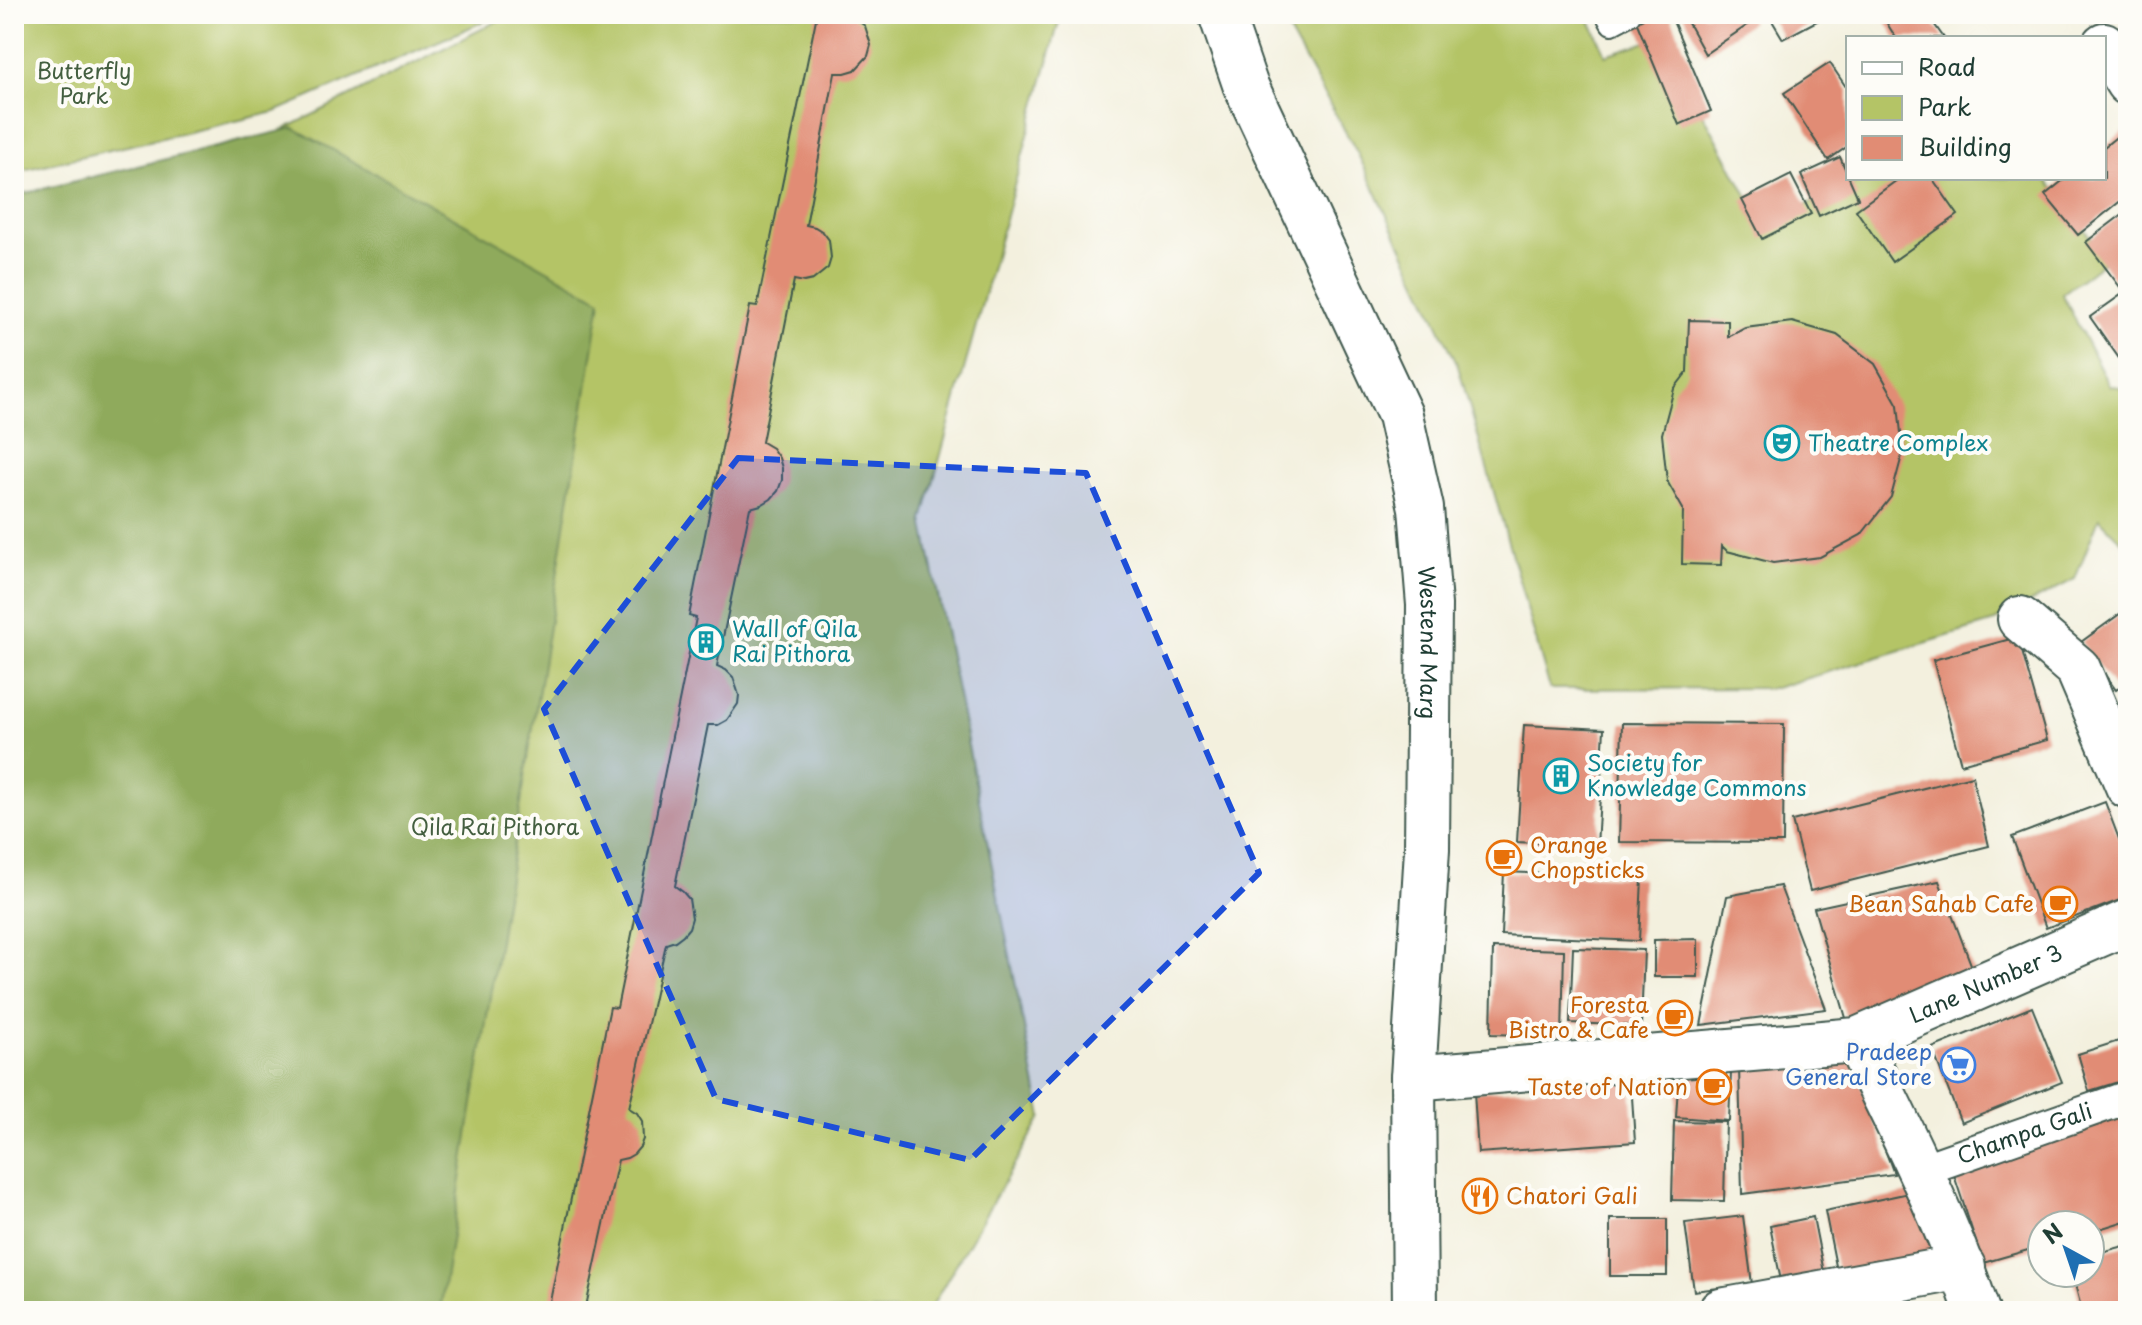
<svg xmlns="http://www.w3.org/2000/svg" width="2142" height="1325" viewBox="0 0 2142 1325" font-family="'Playpen Sans',sans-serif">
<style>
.green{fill:#b4c466;stroke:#6a804d;stroke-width:2}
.forest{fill:#8faa5b;stroke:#577448;stroke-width:2}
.building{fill:#e18c74}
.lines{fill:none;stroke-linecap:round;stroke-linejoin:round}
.service-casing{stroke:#3f584e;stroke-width:26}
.pedestrian-casing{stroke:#3f584e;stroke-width:36}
.minor-casing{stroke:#3f584e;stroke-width:48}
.tertiary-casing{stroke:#3f584e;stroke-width:48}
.service{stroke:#fff;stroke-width:22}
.pedestrian{stroke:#fff;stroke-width:32}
.minor{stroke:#fff;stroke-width:44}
.tertiary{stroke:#fff;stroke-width:44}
.marked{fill:#1d4ed8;fill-opacity:0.2;stroke:#1d4ed8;stroke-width:6;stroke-dasharray:16 10;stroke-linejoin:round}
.labels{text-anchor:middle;stroke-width:8;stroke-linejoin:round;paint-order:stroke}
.park-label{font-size:22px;fill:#445f40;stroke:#fdfcf7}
.culture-label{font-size:22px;fill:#0d838f;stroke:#fdfcf7;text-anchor:start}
.street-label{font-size:22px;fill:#1f3d34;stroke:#fdfcf7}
.food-label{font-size:22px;fill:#c56008;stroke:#fdfcf7;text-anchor:end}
.shop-label{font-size:22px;fill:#366cbe;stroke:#fdfcf7;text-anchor:end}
</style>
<rect width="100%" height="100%" fill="#fdfcf7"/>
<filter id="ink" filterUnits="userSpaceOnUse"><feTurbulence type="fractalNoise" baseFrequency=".0125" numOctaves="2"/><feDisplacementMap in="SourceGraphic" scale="16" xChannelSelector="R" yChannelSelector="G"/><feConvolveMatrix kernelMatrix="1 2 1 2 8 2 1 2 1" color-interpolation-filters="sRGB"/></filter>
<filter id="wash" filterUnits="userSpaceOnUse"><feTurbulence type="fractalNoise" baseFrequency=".006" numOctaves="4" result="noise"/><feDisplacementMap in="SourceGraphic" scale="32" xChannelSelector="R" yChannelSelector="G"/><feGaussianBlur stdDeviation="1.8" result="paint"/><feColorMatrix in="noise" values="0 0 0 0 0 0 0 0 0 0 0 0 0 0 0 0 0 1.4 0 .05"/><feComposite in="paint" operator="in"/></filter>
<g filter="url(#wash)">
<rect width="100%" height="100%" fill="#f3f0de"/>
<!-- green -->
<path class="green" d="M14,14H501L275,112L14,172Z
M511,14H1061L923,520L1042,1117L929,1311H14V196L279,132Z
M1279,14H1587L1606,55L1662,37L1762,223L1870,178H2045L2108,259L2062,294L2109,385L2128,389V548L2099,518L2075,579L1991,623L1775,688L1550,689L1458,366L1358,154Z"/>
<!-- forest -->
<path class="forest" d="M294,128L601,300L440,1311H14V196Z"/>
<g id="blocks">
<!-- building -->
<path class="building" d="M817,14H849L865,26L871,45L868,56L855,70L845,73H835L806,225L815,227L823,232L829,240L831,258L828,268L813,280L804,282L794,280L762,442L772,448L779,458L782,468V480L778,491L771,499L761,505L750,508L717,666L726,670L733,677L739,695L738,704L727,720L718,725H708L675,886L683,892L689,899L692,918L689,928L683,935L675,941L666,944L629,1108L637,1113L642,1121L643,1139L640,1147L634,1154L627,1158L618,1160L585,1311H548L610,1007L617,1008L696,618L689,616L750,306L757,307Z
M1653,14H1670L1711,111L1679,125L1636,21Z
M1683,14H1746L1752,22L1705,54Z
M1768,14H1830L1783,39Z
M1887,14H1927L1944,38H1896L1883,17Z
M1830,63L1848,90V146L1828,160L1784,93Z
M2125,130L2128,134V195L2078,235L2045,195L2066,178H2104V147Z
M1840,157L1858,198L1819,216L1801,175Z
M1791,175L1811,214L1762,239L1742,200Z
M1900,178H1932L1958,215L1892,262L1856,210Z
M2128,210V282L2120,287L2086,242Z
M2128,290V371L2090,317Z
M1689,320L1728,321V337L1745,328L1792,322L1837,335L1875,364L1898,405L1903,452L1891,497L1861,535L1820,557L1773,563L1727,551L1722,546L1721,565L1682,564L1683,509L1667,481L1662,434L1674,389L1687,372Z
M2128,608V681L2116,690L2081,642Z
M2018,637L2047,740L1961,764L1933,660Z
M1622,723L1784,724L1783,843L1619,842Z
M1524,725L1604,729L1597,846L1517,842Z
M1972,776L1989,846L1810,891L1792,821Z
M2105,802L2128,863V897L2046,928L2012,837Z
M1504,872L1642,878L1639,941L1501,935Z
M1939,881L1975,975L1848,1025L1814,908Z
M1780,886L1826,1009L1701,1025L1727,896Z
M1698,939V977H1654V940Z
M1493,948L1564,950L1562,1036L1491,1034Z
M1573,948L1644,950L1641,1026L1570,1023Z
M2032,1007L2062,1082L1961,1123L1932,1048Z
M2128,1038V1079L2089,1091L2078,1054Z
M1850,1056L1894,1174L1742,1194L1739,1066Z
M1679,1070L1731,1073L1729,1121L1676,1117Z
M1631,1082L1635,1142L1478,1153L1474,1092Z
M2128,1110V1220L2090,1232V1225H2042V1246L1983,1263L1951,1166Z
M1674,1121L1726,1122L1724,1201L1672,1200Z
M1923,1190L1944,1256L1840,1286L1825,1211Z
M1743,1216L1752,1284L1694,1291L1685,1223Z
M1813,1217L1827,1287L1784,1296L1770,1226Z
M1610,1219H1667V1276H1610Z
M2128,1245V1311H2082L2072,1273H2090V1255Z"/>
</g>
</g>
<g filter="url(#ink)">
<use href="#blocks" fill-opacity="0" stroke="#3f584e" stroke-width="2"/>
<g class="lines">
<!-- service casing -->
<g class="service-casing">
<path id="service" d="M1607,14L1612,23L1629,14"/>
</g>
<!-- pedestrian casing -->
<g class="pedestrian-casing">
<g id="pedestrian">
<path id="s1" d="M1921,1170L2128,1097"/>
</g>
</g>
<!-- minor casing -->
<g class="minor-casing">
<g id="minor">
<path d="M2104,45L2128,83"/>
<path d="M2020,619L2078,669L2128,786"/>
<path d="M1857,1040C1900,1129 1946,1217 1977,1311"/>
<path id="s2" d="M1413,1078L1857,1040L2128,922"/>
<path d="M1721,1311L1963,1267"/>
</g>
</g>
<!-- tertiary casing -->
<g class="tertiary-casing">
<g id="tertiary">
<path id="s3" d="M1221,14L1245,84L1400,415L1421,508L1429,605L1427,849L1413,1078L1415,1311"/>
</g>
</g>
<!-- service -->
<use href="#service" class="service"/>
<!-- pedestrian -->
<use href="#pedestrian" class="pedestrian"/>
<!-- minor -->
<use href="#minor" class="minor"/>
<!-- tertiary -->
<use href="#tertiary" class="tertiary"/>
</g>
</g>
<!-- marked area -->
<path class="marked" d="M738,458L1086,473L1259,873L970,1160L716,1099L544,709Z"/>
<!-- icons -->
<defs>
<g id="theatre-ring" transform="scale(1.8)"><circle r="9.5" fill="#fdfcf7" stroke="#0f9aa8" stroke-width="1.5"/><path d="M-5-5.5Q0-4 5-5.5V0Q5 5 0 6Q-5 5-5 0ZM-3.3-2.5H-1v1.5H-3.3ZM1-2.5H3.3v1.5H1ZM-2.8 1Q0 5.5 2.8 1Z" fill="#0f9aa8"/></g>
<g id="building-ring" transform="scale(1.8)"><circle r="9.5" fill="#fdfcf7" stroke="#0f9aa8" stroke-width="1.5"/><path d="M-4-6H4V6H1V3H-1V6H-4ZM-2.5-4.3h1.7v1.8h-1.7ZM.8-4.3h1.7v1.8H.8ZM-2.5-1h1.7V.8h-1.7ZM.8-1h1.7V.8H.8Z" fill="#0f9aa8"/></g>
<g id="cafe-ring" transform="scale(1.8)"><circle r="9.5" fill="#fdfcf7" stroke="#e8710a" stroke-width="1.5"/><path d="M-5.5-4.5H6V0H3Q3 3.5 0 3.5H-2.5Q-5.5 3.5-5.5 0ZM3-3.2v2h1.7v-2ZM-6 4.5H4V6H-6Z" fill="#e8710a"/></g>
<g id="supermarket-ring" transform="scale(1.8)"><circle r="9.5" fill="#fdfcf7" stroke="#3f7fe0" stroke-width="1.5"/><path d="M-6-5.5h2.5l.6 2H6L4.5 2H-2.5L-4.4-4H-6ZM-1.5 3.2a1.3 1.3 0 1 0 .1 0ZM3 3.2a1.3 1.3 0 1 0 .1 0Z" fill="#3f7fe0"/></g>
<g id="restaurant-ring" transform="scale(1.8)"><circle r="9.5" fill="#fdfcf7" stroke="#e8710a" stroke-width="1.5"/><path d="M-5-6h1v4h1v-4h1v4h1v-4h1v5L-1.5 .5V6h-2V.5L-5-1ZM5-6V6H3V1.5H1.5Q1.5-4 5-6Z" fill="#e8710a"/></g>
</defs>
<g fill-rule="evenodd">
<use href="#theatre-ring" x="1782" y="443"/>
<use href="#building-ring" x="706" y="642"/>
<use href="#building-ring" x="1561" y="776"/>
<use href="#cafe-ring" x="1504" y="858"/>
<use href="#cafe-ring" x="2060" y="904"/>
<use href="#cafe-ring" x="1675" y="1018"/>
<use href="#supermarket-ring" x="1958" y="1065"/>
<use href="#cafe-ring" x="1714" y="1087"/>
<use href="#restaurant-ring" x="1480" y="1196"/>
</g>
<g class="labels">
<!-- park labels -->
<g class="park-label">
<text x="84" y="79">Butterfly<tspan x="84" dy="25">Park</tspan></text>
<text x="495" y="835">Qila Rai Pithora</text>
</g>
<!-- culture labels -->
<g class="culture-label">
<text x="1808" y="451">Theatre Complex</text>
<text x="732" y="637">Wall of Qila<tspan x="732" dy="25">Rai Pithora</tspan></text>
<text x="1587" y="771">Society for<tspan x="1587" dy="25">Knowledge Commons</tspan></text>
</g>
<!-- street labels -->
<g class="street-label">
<text dy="8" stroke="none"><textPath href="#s3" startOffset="670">Westend Marg</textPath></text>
<text dy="8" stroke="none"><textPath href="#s2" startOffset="586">Lane Number 3</textPath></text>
<text dy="8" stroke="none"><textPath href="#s1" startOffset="110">Champa Gali</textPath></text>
</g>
<!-- food labels -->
<g class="food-label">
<text x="1530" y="853" text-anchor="start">Orange<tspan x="1530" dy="25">Chopsticks</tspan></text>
<text x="2034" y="912">Bean Sahab Cafe</text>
<text x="1649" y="1013">Foresta<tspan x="1649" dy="25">Bistro &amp; Cafe</tspan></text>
<text x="1688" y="1095">Taste of Nation</text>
<text x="1506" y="1204" text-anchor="start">Chatori Gali</text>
</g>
<!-- shop labels -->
<g class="shop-label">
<text x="1932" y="1060">Pradeep<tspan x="1932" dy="25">General Store</tspan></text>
</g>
</g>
<!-- margin -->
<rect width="2142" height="1325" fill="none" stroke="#fdfcf7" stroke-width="48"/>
<!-- legend -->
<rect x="1846" y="36" width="260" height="144" fill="#fdfcf7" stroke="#a4b0a9" stroke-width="2"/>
<rect x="1862" y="62" width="40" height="12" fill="#ffffff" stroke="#a4b0a9" stroke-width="2"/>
<text x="1918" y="76" font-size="24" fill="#1f3d34">Road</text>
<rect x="1862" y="96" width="40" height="24" fill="#b4c466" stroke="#a4b0a9" stroke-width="2"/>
<text x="1918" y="116" font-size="24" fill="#1f3d34">Park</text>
<rect x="1862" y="136" width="40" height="24" fill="#e18c74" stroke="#a4b0a9" stroke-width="2"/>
<text x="1918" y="156" font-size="24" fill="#1f3d34">Building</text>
<!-- north arrow -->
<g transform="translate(2066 1249) rotate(320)"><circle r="38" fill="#fdfcf7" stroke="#a4b0a9" stroke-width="2"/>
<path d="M0-6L14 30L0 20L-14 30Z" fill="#1f6fb2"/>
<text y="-12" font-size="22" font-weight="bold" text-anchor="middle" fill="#1f3d34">N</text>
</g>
</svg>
